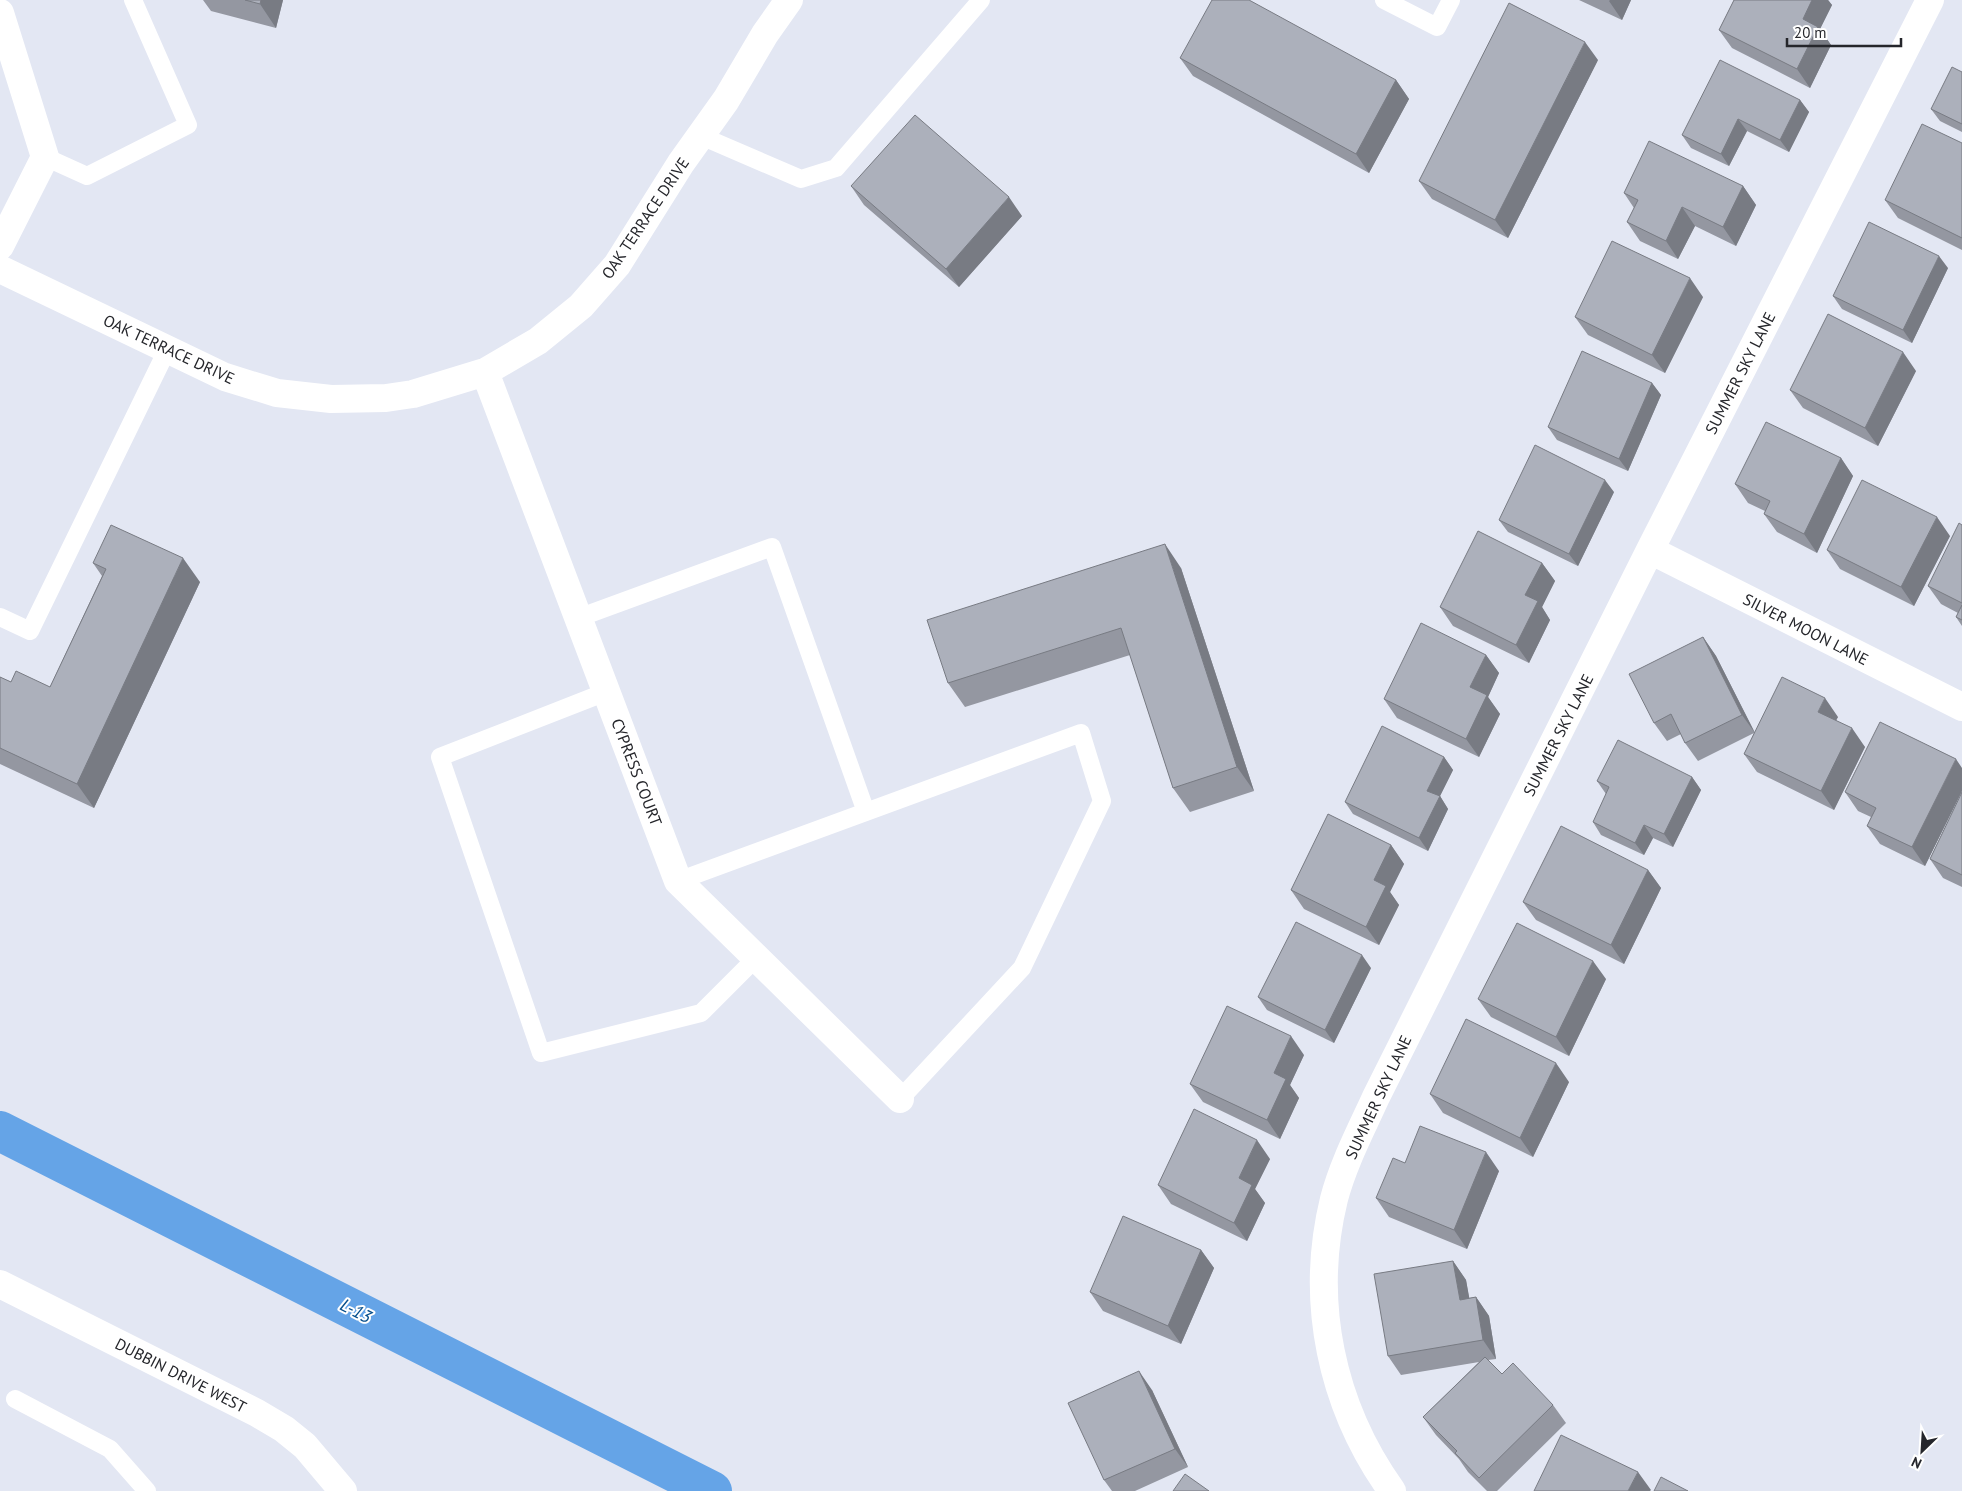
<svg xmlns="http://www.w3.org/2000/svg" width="1962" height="1491" viewBox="0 0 1962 1491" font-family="'PT Sans',sans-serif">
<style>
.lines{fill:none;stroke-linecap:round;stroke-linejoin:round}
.canal{stroke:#65a4e7;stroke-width:40}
.service{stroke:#fff;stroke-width:18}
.minor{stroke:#fff;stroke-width:28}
.wall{fill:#9497a1}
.shaded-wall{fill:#787b83}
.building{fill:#acb0bb;stroke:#787b83}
.labels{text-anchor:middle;stroke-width:4;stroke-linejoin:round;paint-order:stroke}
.street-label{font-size:16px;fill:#25262b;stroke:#fff}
.water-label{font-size:18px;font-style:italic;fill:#064e8b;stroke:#fff}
</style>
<rect width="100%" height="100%" fill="#e3e7f3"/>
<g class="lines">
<!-- canal -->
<path class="canal" d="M0,1131L712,1491"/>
<!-- service -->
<path class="service" d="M1384,0L1437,27L1451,0
M701,136L801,179L836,168L981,0
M45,157L87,176L188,125L133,0
M0,617L30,631L167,350
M578,618L772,547L866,812
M606,692L440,757L541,1053L701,1013L756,958
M678,881L1081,733L1102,801L1022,968L900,1099
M15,1399L110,1449L147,1491"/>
<!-- minor -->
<path class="minor" d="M0,13L45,157L0,246
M0,269L225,377L277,393L331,399L386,398L413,394L485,372L538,341L581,306L617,265L681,163L726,100L765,34L789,0
M485,372L678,881L900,1099
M1650,550L1962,707
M0,1284L257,1413L284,1429L305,1446L343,1491
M1392,1491C1331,1406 1309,1301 1334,1199C1343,1164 1361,1130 1376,1097L1650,550L1930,0"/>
</g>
<!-- wall -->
<path class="wall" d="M203,0H283L276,28L211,11Z
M1579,0H1631L1622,20Z
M1734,0H1828L1832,5L1820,29L1831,45L1810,88L1732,48L1719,30Z
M1180,58L1396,80L1409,99L1369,173L1193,76Z
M1598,60L1508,238L1432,199L1419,181Z
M1962,72V132L1940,121L1931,109Z
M1800,100L1809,112L1789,152L1747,131L1729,166L1691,148L1682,135Z
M1962,143V250L1898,218L1885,200Z
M851,186L1022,216L959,287L864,205Z
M1743,186L1756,205L1736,246L1695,226L1678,259L1640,241L1627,222L1634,208L1624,193Z
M1948,268L1912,343L1842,309L1833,296Z
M1703,297L1665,373L1588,335L1575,317Z
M1916,371L1878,446L1803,408L1790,390Z
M1652,383L1661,395L1628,471L1557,440L1548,427Z
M1841,458L1853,476L1817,553L1777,532L1764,514L1765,511L1748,503L1735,484Z
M1614,492L1578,566L1508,532L1499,520Z
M1962,525V626L1956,617L1958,613L1941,604L1928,586Z
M1950,536L1914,606L1840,569L1827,550Z
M93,563L200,582L94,808L0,764V677L11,682L50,687L102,576Z
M1542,563L1555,581L1542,607L1550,620L1529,663L1453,626L1440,607Z
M1181,568L1254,791L1190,812L1173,788L1130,655L965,707L948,683Z
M1703,637L1716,656L1755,733L1838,717L1836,720L1865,747L1834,810L1757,772L1744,754L1754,733L1698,761L1685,743L1681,734L1667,741L1654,723Z
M1486,655L1499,673L1488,697L1500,714L1479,757L1397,718L1384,699Z
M1444,757L1453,770L1440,796L1448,809L1428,851L1353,814L1345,802Z
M1692,777L1701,790L1673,847L1653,838L1644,855L1601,835L1593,822L1606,794L1597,781Z
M1962,791L1925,866L1880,844L1867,826L1871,817L1858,811L1845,792Z
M1962,792V887L1943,878L1930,859Z
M1391,845L1404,864L1390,892L1399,905L1379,945L1304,909L1291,890Z
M1648,870L1661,888L1624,964L1536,920L1523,902Z
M1371,968L1334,1043L1267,1010L1258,997Z
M1606,979L1569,1056L1491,1017L1478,999Z
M1304,1055L1290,1085L1299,1098L1280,1139L1203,1102L1190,1084Z
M1569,1082L1533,1157L1443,1113L1430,1094Z
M1270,1159L1255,1189L1265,1203L1247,1241L1171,1204L1158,1185Z
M1405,1163L1499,1171L1467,1249L1389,1217L1376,1198Z
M1201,1250L1214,1268L1181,1344L1103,1311L1090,1292Z
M1453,1261L1466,1280L1469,1298L1476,1297L1489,1316L1496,1359L1488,1360L1502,1374L1553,1405L1566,1423L1497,1491H1487L1468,1472L1459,1459L1436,1435L1423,1417L1479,1362L1401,1375L1388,1356Z
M1152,1390L1188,1467L1135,1491H1112L1104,1480Z"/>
<!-- shaded-wall -->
<path class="shaded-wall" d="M261,0H283L276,28L260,4Z
M1610,0H1631L1622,20L1609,1Z
M1812,0H1828L1832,5L1820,29L1831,45L1810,88L1797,69L1803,19Z
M1585,42L1598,60L1508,238L1495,220Z
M1396,80L1409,99L1369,173L1356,154Z
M1800,100L1809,112L1789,152L1780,140Z
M1738,119L1747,131L1729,166L1721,154Z
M1743,186L1756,205L1736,246L1723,227Z
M1009,197L1022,216L959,287L946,269Z
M1682,207L1695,226L1678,259L1666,241Z
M1939,256L1948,268L1912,343L1903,330Z
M1690,278L1703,297L1665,373L1652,355Z
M1903,352L1916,371L1878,446L1865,428Z
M1652,383L1661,395L1628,471L1619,459Z
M1841,458L1853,476L1817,553L1804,534Z
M1605,480L1614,492L1578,566L1569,554Z
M1937,517L1950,536L1914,606L1901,587Z
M1165,544L1181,568L1254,791L1237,767Z
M183,558L200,582L94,808L77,784Z
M1542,563L1555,581L1542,607L1550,620L1529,663L1516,645L1525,595Z
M1703,637L1716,656L1755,733L1742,715Z
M1486,655L1499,673L1488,697L1500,714L1479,757L1466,739L1470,687Z
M1825,698L1838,717L1831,730L1818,712Z
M1852,728L1865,747L1834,810L1821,791Z
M1444,757L1453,770L1440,796L1448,809L1428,851L1419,838L1427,791Z
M1956,759L1962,768V791L1925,866L1912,847Z
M1692,777L1701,790L1673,847L1664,834Z
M1644,825L1653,838L1644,855L1635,843Z
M1391,845L1404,864L1390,892L1399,905L1379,945L1366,927L1374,880Z
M1648,870L1661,888L1624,964L1611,945Z
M1362,955L1371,968L1334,1043L1325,1030Z
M1593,961L1606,979L1569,1056L1556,1037Z
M1291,1036L1304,1055L1290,1085L1299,1098L1280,1139L1267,1120L1274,1073Z
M1556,1063L1569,1082L1533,1157L1520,1138Z
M1257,1140L1270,1159L1255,1189L1265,1203L1247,1241L1234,1223L1239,1178Z
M1486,1152L1499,1171L1467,1249L1454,1230Z
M1201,1250L1214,1268L1181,1344L1168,1326Z
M1453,1261L1466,1280L1473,1318L1460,1300Z
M1476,1297L1489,1316L1496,1359L1483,1340Z
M1139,1371L1152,1390L1188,1467L1175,1449Z
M1638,1472L1651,1490L1650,1491H1628Z"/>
<!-- building -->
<path class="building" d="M245,0H261L260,4Z
M1212,0H1249L1396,80L1356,154L1180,58Z
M1734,0H1812L1803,19L1818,27L1797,69L1719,30Z
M1509,3L1585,42L1495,220L1419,181Z
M1720,60L1800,100L1780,140L1738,119L1721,154L1682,135Z
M1952,67L1962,72V124L1931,109Z
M915,115L1009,197L946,269L851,186Z
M1922,124L1962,143V238L1885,200Z
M1649,141L1743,186L1723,227L1682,207L1666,241L1627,222L1638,200L1624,193Z
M1869,222L1939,256L1903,330L1833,296Z
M1612,241L1690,278L1652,355L1575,317Z
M1828,314L1903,352L1865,428L1790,390Z
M1582,351L1652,383L1619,459L1548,427Z
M1766,422L1841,458L1804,534L1764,514L1770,501L1735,484Z
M1535,445L1605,480L1569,554L1499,520Z
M1862,480L1937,517L1901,587L1827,550Z
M1959,523L1962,525V603L1928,586Z
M111,525L183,558L77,784L0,748V677L11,682L16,671L50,687L106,569L93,563Z
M1478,531L1542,563L1525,595L1538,601L1516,645L1440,607Z
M1165,544L1237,767L1173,788L1121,628L948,683L927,620Z
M1962,605V620L1956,617Z
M1421,623L1486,655L1470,687L1487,695L1466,739L1384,699Z
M1703,637L1742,715L1685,743L1671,714L1654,723L1629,674Z
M1782,677L1825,698L1818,712L1852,728L1821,791L1744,754Z
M1880,722L1956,759L1912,847L1867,826L1876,808L1845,792Z
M1382,726L1444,757L1427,791L1440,796L1419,838L1345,802Z
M1618,740L1692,777L1664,834L1644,825L1635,843L1593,822L1609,787L1597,781Z
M1962,792V875L1930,859Z
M1328,814L1391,845L1374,880L1386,886L1366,927L1291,890Z
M1561,826L1648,870L1611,945L1523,902Z
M1296,922L1362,955L1325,1030L1258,997Z
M1517,923L1593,961L1556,1037L1478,999Z
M1227,1006L1291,1036L1274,1073L1286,1079L1267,1120L1190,1084Z
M1466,1019L1556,1063L1520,1138L1430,1094Z
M1194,1109L1257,1140L1239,1178L1252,1185L1234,1223L1158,1185Z
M1420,1126L1486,1152L1454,1230L1376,1198L1393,1158L1405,1163Z
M1123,1216L1201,1250L1168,1326L1090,1292Z
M1453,1261L1460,1300L1476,1297L1483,1340L1388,1356L1374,1274Z
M1485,1357L1502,1374L1513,1363L1553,1405L1479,1478L1455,1453L1457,1451L1423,1417Z
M1139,1371L1175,1449L1104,1480L1068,1403Z
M1561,1435L1638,1472L1628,1491H1534Z
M1185,1474L1209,1491H1173Z
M1661,1477L1688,1491H1654Z"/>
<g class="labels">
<!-- street labels -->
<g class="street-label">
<text transform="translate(645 218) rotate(-56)" y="6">OAK TERRACE DRIVE</text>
<text transform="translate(169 349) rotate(25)" y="6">OAK TERRACE DRIVE</text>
<text transform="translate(1740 373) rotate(-63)" y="6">SUMMER SKY LANE</text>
<text transform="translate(1806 629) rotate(27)" y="6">SILVER MOON LANE</text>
<text transform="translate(1558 735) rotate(-63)" y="6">SUMMER SKY LANE</text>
<text transform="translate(637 772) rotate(69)" y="6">CYPRESS COURT</text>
<text transform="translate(1378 1097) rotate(-65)" y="6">SUMMER SKY LANE</text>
<text transform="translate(181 1375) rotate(27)" y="6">DUBBIN DRIVE WEST</text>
</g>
<!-- water labels -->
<g class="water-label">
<text transform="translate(356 1311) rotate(27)" y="6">L-13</text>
</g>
</g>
<!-- north arrow -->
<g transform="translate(1922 1451) rotate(205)" stroke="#ffffff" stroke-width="4" paint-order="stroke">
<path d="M0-4L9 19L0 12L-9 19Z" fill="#25262b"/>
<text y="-8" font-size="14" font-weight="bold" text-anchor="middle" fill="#25262b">N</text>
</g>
<!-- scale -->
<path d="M1787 38v8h114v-8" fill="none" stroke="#25262b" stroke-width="2.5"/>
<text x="1794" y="38" font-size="15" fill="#25262b" stroke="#ffffff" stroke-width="4" paint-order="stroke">20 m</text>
</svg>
